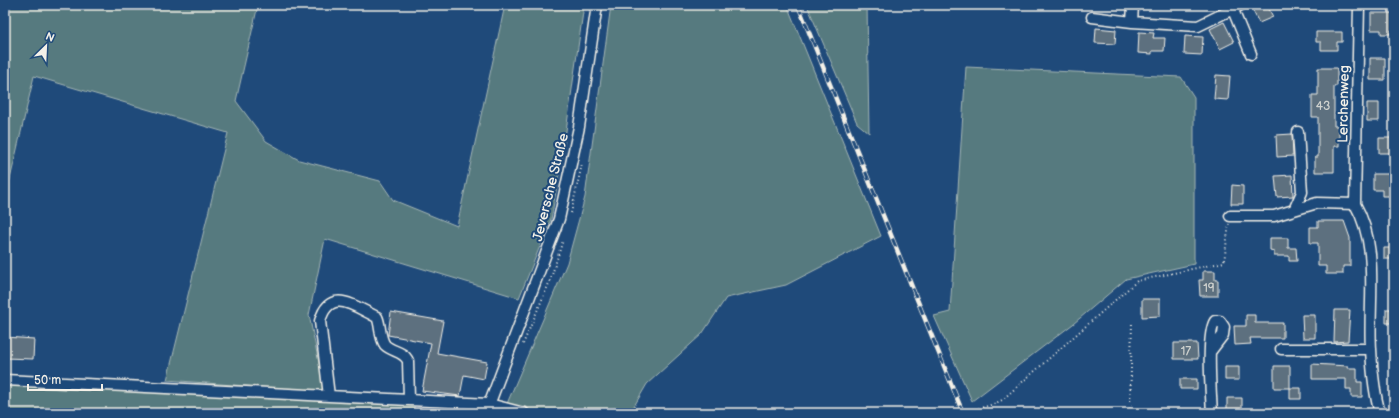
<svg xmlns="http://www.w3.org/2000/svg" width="1399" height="418" viewBox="0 0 1399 418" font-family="'Balsamiq Sans',sans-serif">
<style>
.green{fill:#567a7f;stroke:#a5b6b4}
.building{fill:#5d707f;stroke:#f4f1e8}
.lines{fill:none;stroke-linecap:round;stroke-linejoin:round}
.minor-casing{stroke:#f4f1e8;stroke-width:13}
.path{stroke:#f4f1e8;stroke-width:2;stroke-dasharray:1 3;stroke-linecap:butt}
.minor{stroke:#1f4a7a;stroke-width:10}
.rail-casing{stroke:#f4f1e8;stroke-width:4.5}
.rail{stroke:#1f4a7a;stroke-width:3;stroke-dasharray:9;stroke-linecap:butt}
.labels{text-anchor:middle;stroke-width:4;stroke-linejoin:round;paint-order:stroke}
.number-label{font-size:12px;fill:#ced1ce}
.street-label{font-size:14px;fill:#f4f1e8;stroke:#1f4a7a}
</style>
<rect width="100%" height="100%" fill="#1f4a7a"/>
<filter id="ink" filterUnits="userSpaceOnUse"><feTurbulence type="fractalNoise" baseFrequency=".025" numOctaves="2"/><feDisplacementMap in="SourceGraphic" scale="8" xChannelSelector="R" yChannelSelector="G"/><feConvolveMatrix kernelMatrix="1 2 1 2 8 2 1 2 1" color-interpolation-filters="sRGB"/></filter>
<g filter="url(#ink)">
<!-- green -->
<path class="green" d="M5,5H258L236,101L266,141L299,160L380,181L393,200L457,226L505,5H584L563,152L551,219L519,298L325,239L309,315L325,392L167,380L228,133L34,76L5,201Z
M611,5H787L881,236L786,285L726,298L702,334L647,384L630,413H503L567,263L585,197Z
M807,5H867L869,133L857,123Z
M966,67L1181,77L1194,97V264L1126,279L1073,324L972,401L934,316L950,312Z
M5,384L415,401L413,413H5Z"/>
<!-- building -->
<path class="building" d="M1259,5H1267L1273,17L1259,23L1252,9Z
M1371,13H1393V30H1391V34H1381V30H1371Z
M1224,22L1234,42L1220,49L1210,29Z
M1096,28L1116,30L1115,44L1095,43Z
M1139,32L1154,33L1153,38H1165L1164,51H1152V54L1138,53Z
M1316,32H1342V42H1337V50H1321V42H1316Z
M1185,36L1203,37L1202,55L1184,54Z
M1370,58H1385V80H1370Z
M1318,68H1337V86H1334V126H1339V146H1334V172H1315V157H1318V117H1312V95H1318Z
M1216,75L1230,76L1228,100L1214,99Z
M1367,103H1379V121H1367Z
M1292,134L1293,156L1277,157L1276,135Z
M1379,138H1394V153H1379Z
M1373,174H1393L1394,196H1382V190H1373Z
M1292,175L1293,196L1277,197L1275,176Z
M1232,185L1243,186V204H1231Z
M1318,221H1344L1350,238V266H1343V274H1326V266H1318V243H1310V227H1318Z
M1270,238H1288V248H1296L1297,261H1289V256H1274V251L1270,250Z
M1384,248H1394V259H1384Z
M1203,271H1215V280H1218V296H1200L1199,280H1203Z
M1142,299H1160V316L1142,317Z
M1386,309H1394V323H1386Z
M1335,310H1350L1348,341L1334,342Z
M391,312L443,321L437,353L487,362L484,379L464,375L460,396L422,391L431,343L388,335Z
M1246,315H1255V323H1283V338H1250L1251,344L1235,345L1234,326H1246Z
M1302,315H1315V338H1303Z
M5,337L34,339L33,359L5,358Z
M1174,343H1197L1198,359H1174Z
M1312,364L1348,366V368H1357V382H1362V397H1351V389H1346V379H1312Z
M1274,366H1290V388H1274Z
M1225,367H1239V380H1225Z
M1180,379H1197V389H1180Z
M1290,388H1301V399H1290Z
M1227,398H1242V412H1227Z"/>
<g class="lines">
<!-- minor casing -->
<g class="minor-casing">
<path id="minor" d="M1359,5L1355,204C1380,248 1368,300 1371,349C1372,369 1374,393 1380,413
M1233,10L1251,54
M1092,17L1132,22L1133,5
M1132,22L1198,26L1241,5
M1294,210L1302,192L1298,132
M1230,216H1274L1317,203L1355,204
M1281,349H1371
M1210,352L1223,335L1224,327L1220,321H1215C1206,334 1211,394 1212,413
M5,380L489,404L524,413
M329,396L320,321C330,286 355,307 377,317C381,325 379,337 385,345C392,352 404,351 408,361L409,399
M486,413L559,219L579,127L597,5"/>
</g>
<!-- path -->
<path class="path" d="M571,213L582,164
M523,344L550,281L563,240
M963,413C976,408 990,407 1002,400L1137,281L1224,262L1229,224
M1130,413L1132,321"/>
<!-- minor -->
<use href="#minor" class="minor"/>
<!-- rail casing -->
<g class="rail-casing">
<path id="rail" d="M798,5L963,413"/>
</g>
<!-- rail -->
<use href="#rail" class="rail"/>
</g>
</g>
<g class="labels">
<!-- number labels -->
<g class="number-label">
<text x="1323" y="110">43</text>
<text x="1209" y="292">19</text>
<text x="1186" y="355">17</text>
</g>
<!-- street labels -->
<g class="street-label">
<text transform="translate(1343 104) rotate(-89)" y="5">Lerchenweg</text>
<text transform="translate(550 187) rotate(-76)" y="5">Jeversche Straße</text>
</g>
</g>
<!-- margin -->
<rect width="1399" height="418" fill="none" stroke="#1f4a7a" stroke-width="20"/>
<rect x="10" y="10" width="1379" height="398" fill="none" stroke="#f4f1e8" stroke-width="1.5" filter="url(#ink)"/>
<!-- north arrow -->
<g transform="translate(46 46) rotate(24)" stroke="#1f4a7a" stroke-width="3" paint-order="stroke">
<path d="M0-3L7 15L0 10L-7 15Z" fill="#f4f1e8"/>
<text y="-6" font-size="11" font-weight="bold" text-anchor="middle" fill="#f4f1e8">N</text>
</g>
<!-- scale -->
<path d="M28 384v6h74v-6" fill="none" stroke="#f4f1e8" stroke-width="2"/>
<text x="34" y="384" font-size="12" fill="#f4f1e8" stroke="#1f4a7a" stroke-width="3" paint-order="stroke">50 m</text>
</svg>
